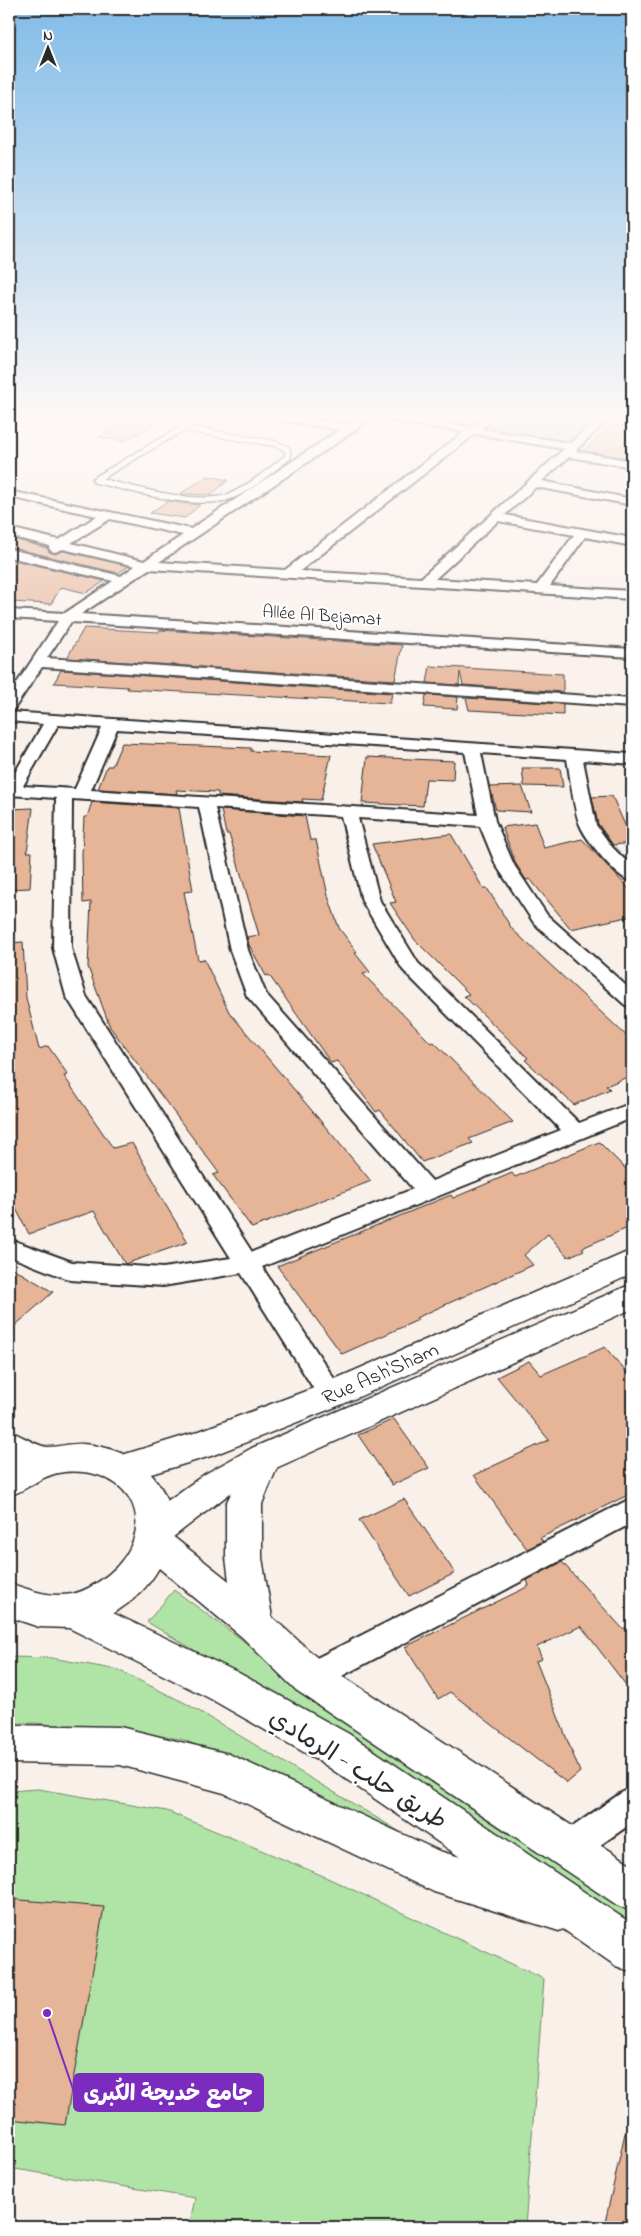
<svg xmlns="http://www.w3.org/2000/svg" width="641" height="2236" viewBox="0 0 641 2236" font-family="'Indie Flower','Playpen Sans Arabic',sans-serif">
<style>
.green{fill:#b0e4a6;stroke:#6e8868}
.building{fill:#e6b497;stroke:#2b2b2b}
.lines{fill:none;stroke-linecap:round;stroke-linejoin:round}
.lane-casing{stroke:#2b2b2b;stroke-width:8}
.street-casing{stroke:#2b2b2b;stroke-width:4}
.secondary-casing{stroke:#2b2b2b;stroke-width:3}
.highway-casing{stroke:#2b2b2b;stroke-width:3}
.lane{stroke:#fff;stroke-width:5.5}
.street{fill:#fff;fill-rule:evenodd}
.secondary{fill:#fff;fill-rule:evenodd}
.highway{fill:#fff;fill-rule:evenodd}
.labels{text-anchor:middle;stroke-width:4.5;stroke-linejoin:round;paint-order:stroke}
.far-street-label{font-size:18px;fill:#2b2b2b;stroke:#fff}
.street-label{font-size:21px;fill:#2b2b2b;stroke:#fff}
.near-street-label{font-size:25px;fill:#2b2b2b;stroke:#fff}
.leader{fill:none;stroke:#7b2cbf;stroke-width:2}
.callout-dot{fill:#7b2cbf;stroke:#fff;stroke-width:2}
.callout{fill:#7b2cbf;stroke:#7b2cbf;stroke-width:2}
.callout-label{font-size:22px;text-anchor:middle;font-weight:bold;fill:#fff}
</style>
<rect width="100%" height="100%" fill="#faf0ea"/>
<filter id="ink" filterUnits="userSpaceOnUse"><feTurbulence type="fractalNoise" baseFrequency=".02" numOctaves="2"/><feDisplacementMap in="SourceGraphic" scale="10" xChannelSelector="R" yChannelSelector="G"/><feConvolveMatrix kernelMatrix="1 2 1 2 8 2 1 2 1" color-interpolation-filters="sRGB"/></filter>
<g filter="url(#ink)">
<!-- green -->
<path class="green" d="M505,416H599L571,443L488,429Z
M174,1590L286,1672L632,1904V1930L312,1720L147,1622Z
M9,1657L52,1658L118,1670L187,1704L427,1848L300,1786L181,1739L35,1723H9Z
M38,1789L167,1811L321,1875L544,1979L525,2227H189L195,2198L9,2168V1791Z"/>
<!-- building -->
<path class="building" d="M137,416H165L166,418L124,441L99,437Z
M620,416H632V459L584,451Z
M208,476L228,480L211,495L180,494Z
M168,501L182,503L200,505L185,518L150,513Z
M9,538L47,548L49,552L55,554L63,551L129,566L118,573L9,547Z
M9,559L105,581L86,593L61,587L51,604L9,602Z
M84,628L159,632L160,630L402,645L395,680L67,658Z
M430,666L563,674V692L463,685L460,672L459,685L427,683Z
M61,670L392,693L390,703L127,689L128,687L54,683Z
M426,695L458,697L457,709L424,707Z
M466,698L563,704V715L469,710Z
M122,743L251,748V751L331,755L321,800L302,799L303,802L218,796V792L176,790L177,794L98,789L107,766H112Z
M367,757L454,761L453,780L426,779L423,806L362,803Z
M522,768H560L563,787L524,786Z
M522,786L531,812L496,810L490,787Z
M612,796L625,825L628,824L632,831V843L613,845L598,824L592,797Z
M92,802L179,808L193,891L184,892L198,960L204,959L229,1012L371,1181L252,1228L213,1175L219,1173L110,1027L88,967L91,902L83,903L82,854L84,817H87Z
M33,808L27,852H32L30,888L9,889V809Z
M221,810L305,816L310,840H316L328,896L339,928L357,952L355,953L370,972L363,974L431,1043L434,1042L513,1122L469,1139L473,1143L422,1162L380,1110L376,1112L337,1061L331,1063L269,975L266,976L249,945L247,937L259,935L229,834H226Z
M535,823L544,848L582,839L632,892V916L571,929L530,879L526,880L516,864L502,827Z
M451,834L483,888H487L512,929L632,1041V1075L606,1086L610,1089L574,1105L525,1060L528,1058L464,996L469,994L415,940L390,903L396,902L372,844Z
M23,942L26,998L39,1049L48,1046L68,1075L64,1076L113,1148L132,1143L158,1188L156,1189L188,1242L125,1264L94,1211L29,1234L9,1195V943Z
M599,1142L632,1175V1226L582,1248L584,1250L568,1257L548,1234L524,1255L533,1265L416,1318L418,1320L342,1354L277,1266L451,1195L453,1198L512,1173L515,1177Z
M9,1266L53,1292L9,1331Z
M605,1347L632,1379V1493L540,1538L543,1541L527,1549L474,1475L549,1440L497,1377L529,1361L541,1375Z
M394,1419L429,1468L392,1485L358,1435Z
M404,1499L455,1573L409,1596L359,1520Z
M562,1562L623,1629L626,1627L632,1635V1693L581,1626L537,1647L542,1659L536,1661L580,1772L567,1783L450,1692L438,1699L405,1647L529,1586L527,1580Z
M9,1899L104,1907L65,2125L9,2119Z
M625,2133L632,2134V2227H604Z"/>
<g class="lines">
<!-- lane casing -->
<g class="lane-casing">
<path id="lane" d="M183,428L277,444L287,449L288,457C270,470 252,487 231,496C198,509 130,488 95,480Z
M183,428L204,416"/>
</g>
<!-- street casing -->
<g class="street-casing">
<path id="street" d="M270,416H293L347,425L361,416H373L354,431L159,562L285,570L464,432L382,419L377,416H401L471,427L486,416H497L482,429L570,443L601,416H612L575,451L632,461V467L569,457L542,481L632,499V505L536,487L505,515L632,538V546L585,537L550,586L632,591V599L149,569L81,614L632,649V657L71,622L47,658L632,699V707L42,667L14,709L9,710V695L58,621L9,618V610L65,613L113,581L9,557V549L121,576L135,566L63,549L55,552L51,551L49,548L50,546L9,536V528L59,540L97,516L9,497V491L191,529L339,430L275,419ZM475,434L564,449L421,578L300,571ZM110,519L183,535L144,561L71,543ZM498,521L574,535L537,585L435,579Z
M9,712L632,754V764L583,760L596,825L612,847L632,867V882C617,878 586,840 580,825C574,811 570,776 567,759L481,753L495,821L514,865L547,915L632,991V1007L625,1005L534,923L496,865L480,826L358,818L380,901L418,963L579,1123L632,1103V1118L262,1267L340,1388L344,1395L340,1402L331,1405L322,1402L241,1273L163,1286L70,1280L9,1256V1239L72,1262L163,1268L231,1258L66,996L53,948L56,798L9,795V783L43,724L9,721ZM58,725L102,728L75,789L23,786ZM117,729L465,752L478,815L91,790ZM72,799L199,807L230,950L247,996L413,1189L252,1252L86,996L71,948ZM215,808L341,816L362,901L403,970L561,1130L432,1181L266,994L248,950Z
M632,1498V1523L321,1687L310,1691L299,1687L295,1677L299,1667Z
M632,1788V1823L580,1859L569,1864L558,1859L553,1848L558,1837L621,1793Z"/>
</g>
<!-- secondary casing -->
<g class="secondary-casing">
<path id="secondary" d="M632,1250V1274L343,1404L211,1456L121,1483L109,1479L104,1469L109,1459L194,1433L319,1386Z
M632,1284V1309L276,1468L229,1494L168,1541L155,1546L142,1541L137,1530L142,1519L205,1474L252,1448Z"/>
</g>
<!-- highway casing -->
<g class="highway-casing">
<path id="highway" d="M9,1431C19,1434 39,1447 48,1447C60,1447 71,1443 83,1444C134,1448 175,1481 171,1535L229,1581L226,1558V1504L252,1448L264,1444L276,1448L281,1458L262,1504V1558L272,1617L324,1664L632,1865V1911L617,1905L296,1690L242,1637L159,1568C148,1587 133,1602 113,1613L237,1672L349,1734L632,1924V1972L616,1966L563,1929L559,1931L434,1892L224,1793L120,1765L9,1763V1725L120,1727L229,1754L439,1851L460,1857L321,1762L209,1698L69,1628L39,1627L9,1617V1583C30,1590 49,1598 72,1594C86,1591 98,1583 109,1574C162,1528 133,1466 64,1472C40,1475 30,1489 9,1496Z"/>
</g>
<!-- lane -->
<use href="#lane" class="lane"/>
<!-- street -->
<use href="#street" class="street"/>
<!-- secondary -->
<use href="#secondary" class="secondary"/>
<!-- highway -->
<use href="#highway" class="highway"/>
</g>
</g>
<!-- sky -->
<linearGradient id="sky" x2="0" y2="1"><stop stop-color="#81bce8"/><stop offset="0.57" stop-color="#fdf8f6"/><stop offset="1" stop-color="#fdf8f6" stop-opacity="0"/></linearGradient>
<rect width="641" height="729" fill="url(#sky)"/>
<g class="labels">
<!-- far-street labels -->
<g class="far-street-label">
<text transform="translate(322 615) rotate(4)" y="6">Allée Al Bejamat</text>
</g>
<!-- street labels -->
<g class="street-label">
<text transform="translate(380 1373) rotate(-24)" y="7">Rue Ash'Sham</text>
</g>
<!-- near-street labels -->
<g class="near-street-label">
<text transform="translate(359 1768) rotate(32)" y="9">طريق حلب - الرمادي</text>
</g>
</g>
<!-- callouts -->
<path class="leader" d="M47 2013L74 2092"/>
<circle class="callout-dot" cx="47" cy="2013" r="5"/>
<rect class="callout" x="74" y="2074" width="189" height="37" rx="5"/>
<g class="callout-label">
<text x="168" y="2100">جامع خديجة الكُبرى</text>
</g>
<!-- margin -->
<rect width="641" height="2236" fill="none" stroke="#fff" stroke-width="30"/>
<rect x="15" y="15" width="611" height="2206" fill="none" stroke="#2b2b2b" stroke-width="2" filter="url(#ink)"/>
<!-- north arrow -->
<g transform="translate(48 48)" stroke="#ffffff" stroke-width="4" paint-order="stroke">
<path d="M0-4L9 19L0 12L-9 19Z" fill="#2b2b2b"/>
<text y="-8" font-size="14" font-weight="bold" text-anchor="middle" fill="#2b2b2b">N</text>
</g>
</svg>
